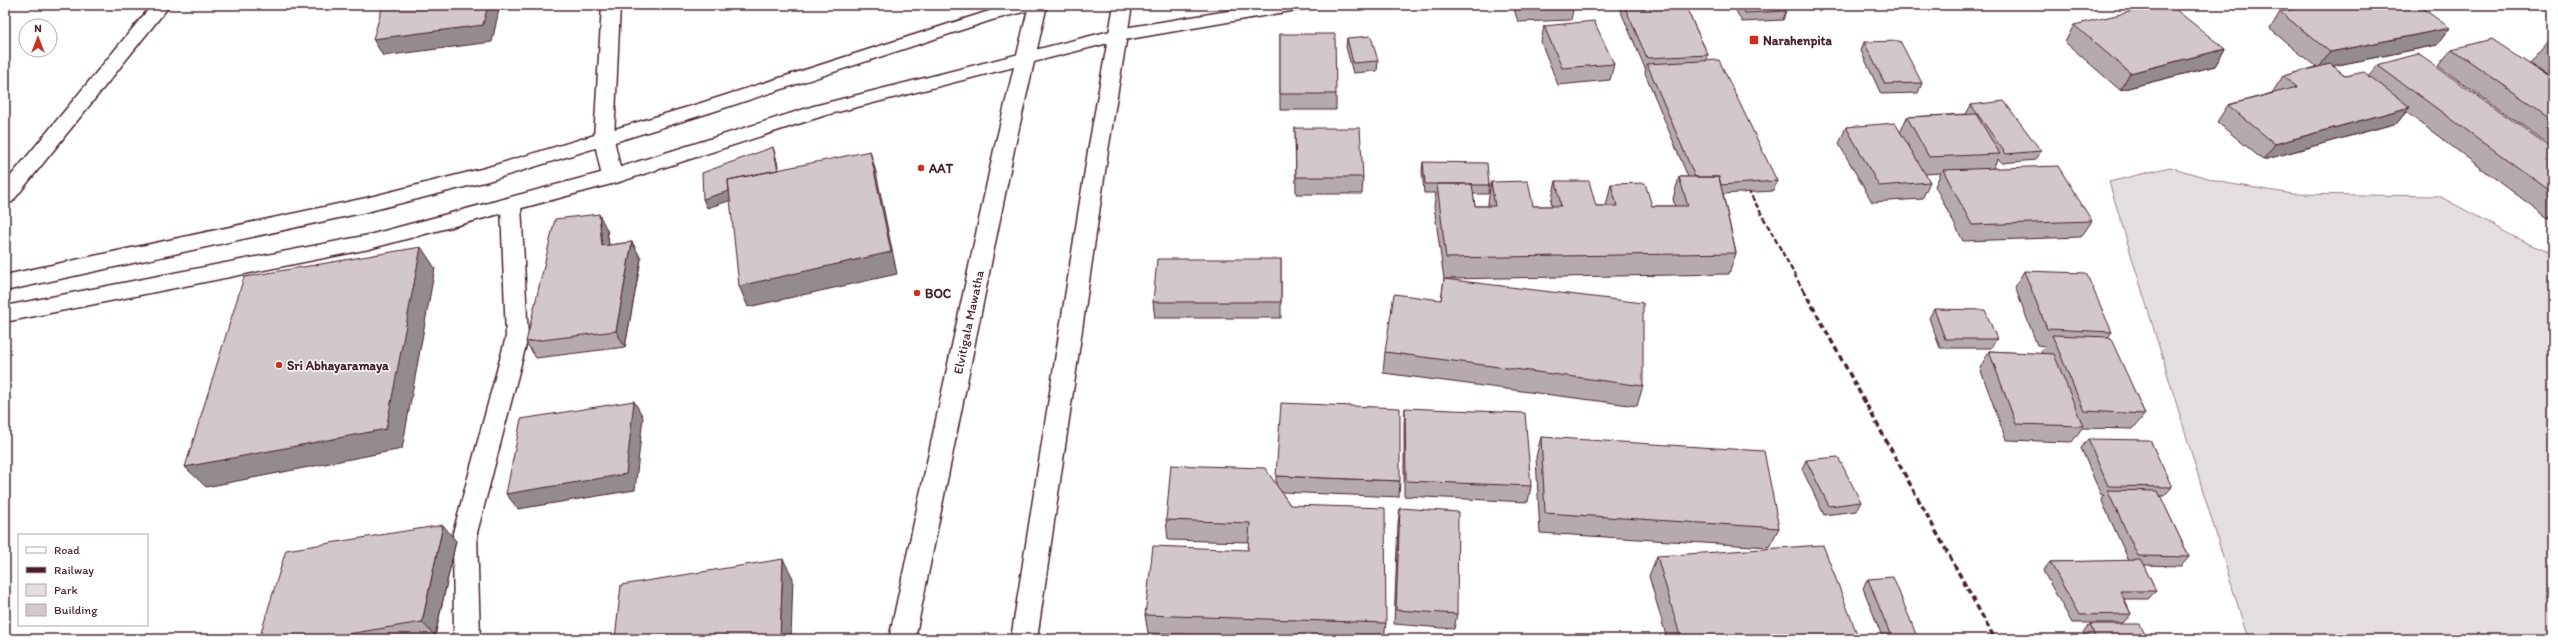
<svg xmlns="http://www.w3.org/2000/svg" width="2558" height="644" viewBox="0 0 2558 644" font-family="Itim,sans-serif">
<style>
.green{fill:#e5dee0;stroke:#987e86}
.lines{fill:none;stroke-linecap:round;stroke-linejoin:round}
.minor-casing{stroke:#4a1f2b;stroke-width:3}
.tertiary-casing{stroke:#4a1f2b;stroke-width:3}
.primary-casing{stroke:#4a1f2b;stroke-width:3}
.trunk-casing{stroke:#4a1f2b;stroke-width:3}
.minor{fill:#fff;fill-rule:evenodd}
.tertiary{fill:#fff;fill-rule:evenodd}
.primary{fill:#fff;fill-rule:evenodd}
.trunk{fill:#fff;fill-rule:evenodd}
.rail-far1{stroke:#4a1f2b;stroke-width:2.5;stroke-dasharray:5.5 2.5;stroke-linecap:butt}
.rail{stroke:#4a1f2b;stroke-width:3.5;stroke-dasharray:6 3.5;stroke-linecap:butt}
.wall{fill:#b5abaf;stroke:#4a1f2b}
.shaded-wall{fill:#938b8e;stroke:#4a1f2b}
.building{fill:#d2c7cb;stroke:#4a1f2b}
.poi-dot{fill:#c8321e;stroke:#fff;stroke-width:1.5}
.labels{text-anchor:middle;stroke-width:3;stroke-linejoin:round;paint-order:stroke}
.poi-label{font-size:13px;font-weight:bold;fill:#4a1f2b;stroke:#fff;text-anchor:start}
.street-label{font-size:13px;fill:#4a1f2b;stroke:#fff}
</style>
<rect width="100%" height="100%" fill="#fff"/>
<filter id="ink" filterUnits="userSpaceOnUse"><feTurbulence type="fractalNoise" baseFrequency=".025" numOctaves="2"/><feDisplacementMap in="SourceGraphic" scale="8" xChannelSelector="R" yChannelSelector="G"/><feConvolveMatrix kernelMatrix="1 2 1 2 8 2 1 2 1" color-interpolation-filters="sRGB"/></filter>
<g filter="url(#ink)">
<!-- green -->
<path class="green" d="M2170,167L2225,183L2293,194L2439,196L2527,243L2553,254V639H2248L2109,182Z"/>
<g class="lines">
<!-- minor casing -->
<g class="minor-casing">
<path id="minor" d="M152,5H170L12,202L5,204V183Z
M602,5H620L614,139L622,177L619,182L612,184L605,182L602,177L594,139Z
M511,198L518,200L521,205L528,337L477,533L480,639H454L453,533L506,337L501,205L504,200Z"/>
</g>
<!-- tertiary casing -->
<g class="tertiary-casing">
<path id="tertiary" d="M1265,5H1306L1303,9L1297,10L1118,41L1112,39L1109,35L1112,31L1118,29Z"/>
</g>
<!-- primary casing -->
<g class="primary-casing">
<path id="primary" d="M1008,5H1038L1035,9L992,20L712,112L488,181L366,212L5,291V275L366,198L485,168L698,104Z
M1118,29L1124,31L1127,35L1124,39L826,115L619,182L369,249L5,322V306L369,235L608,171L814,106Z"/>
</g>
<!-- trunk casing -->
<g class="trunk-casing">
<path id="trunk" d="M1029,5H1047L1014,150L915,639H889L994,150Z
M1114,5H1132L1108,151L1037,639H1011L1088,151Z"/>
</g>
<!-- minor -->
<use href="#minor" class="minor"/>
<!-- tertiary -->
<use href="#tertiary" class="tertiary"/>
<!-- primary -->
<use href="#primary" class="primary"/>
<!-- trunk -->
<use href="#trunk" class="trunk"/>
<!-- rail-far1 -->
<path class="rail-far1" d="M1744,182L1803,290"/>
<!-- rail -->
<path class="rail" d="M1803,289L1995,639"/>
</g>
<!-- wall -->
<path class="wall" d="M1513,5H1574L1571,20L1518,22Z
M1618,5H1685L1708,55L1707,60L1777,181L1773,191L1723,194L1736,253L1729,274L1446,279L1643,386L1637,406L1383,373L1385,352L1441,300L1444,279L1434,206L1436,193H1424L1422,171L1423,162L1489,185L1488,194H1473L1475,206H1488V203L1491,182L1533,206H1552L1551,202L1556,181L1596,206H1606L1611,184L1652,206H1675L1673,199L1679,177H1688L1645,73L1646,68H1645Z
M1733,5H1783L1786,11L1783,20L1742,22Z
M2280,12L2437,45L2333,66L2346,76L2369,75L2377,65L2553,149V216L2548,218L2406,112L2397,123L2263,160L2217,122L2228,105L2272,93L2283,76L2316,67L2270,29Z
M2074,25L2225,49L2215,66L2120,90L2065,42Z
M1544,26L1614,64L1610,80L1558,85L1541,42Z
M1280,34L1336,94V110H1280Z
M1347,38L1378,61L1377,71L1353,73L1346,47Z
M2553,41V79L2532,65L2553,80V147L2438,66L2452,49L2530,64L2548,43Z
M1864,42L1922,83L1918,93L1881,94L1861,51Z
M1971,105L2041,151L2036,160L2001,163L1998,159L1993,168L2092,221L2081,237L1963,241L1935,186L1941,173L1925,174L1930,182L1922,199L1872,202L1839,144L1846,127L1900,133L1907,117L1966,114Z
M1295,128L1363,177L1362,194H1296Z
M607,230L609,245L632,242L641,259L625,347L536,358L526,342Z
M1281,259V318H1155L1153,302Z
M2024,271L2112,332L2108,337L2145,414L2133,429L2082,428L2072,442L2006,440L1980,368L1989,351L2042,354L2041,351L2045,346L2037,345L2015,287Z
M1934,309L1997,339L1991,348H1940L1929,318Z
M1405,408L1531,486L1528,502L1404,496V424Z
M1541,437L1779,528L1769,547L1540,533L1536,457Z
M2088,439L2172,487L2164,496H2160L2189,557L2181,566L2143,565L2156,591L2148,599H2124L2131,614L2123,623H2072L2043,571L2050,562L2129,561L2101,499L2104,495H2101L2081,448Z
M1806,460L1861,502L1856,511L1824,515L1802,469Z
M1276,476L1400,481L1399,497L1281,492L1290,505L1386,623L1384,639H1312L1148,633L1145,615L1248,550L1249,542L1168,540L1166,520L1276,485Z
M1400,508L1457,614L1454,629L1394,624L1398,523Z
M456,541L435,636L418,639H259Z
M1657,556L1859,639H1667L1649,576Z
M1868,579L1918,639H1883L1863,588Z
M2090,624L2147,639H2085L2083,632Z"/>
<!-- shaded-wall -->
<path class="shaded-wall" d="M488,5H500L492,42L383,56L373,39Z
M2450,28L2437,45L2318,69L2330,52Z
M2225,49L2215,66L2120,90L2130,73Z
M2410,107L2397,123L2263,160L2275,144Z
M773,147L776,157L782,184L707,208L703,199Z
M870,151L876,172L897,274L748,307L739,286Z
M2553,213V216L2548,218Z
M599,214L607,230L611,262L602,246Z
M632,242L641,259L625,347L616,331Z
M421,247L435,268L402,449L206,487L185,467Z
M634,401L643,417L635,490L518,509L506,494Z
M443,525L456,541L435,636L422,622Z
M783,559L793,578L791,639H780Z"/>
<!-- building -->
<path class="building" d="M383,5H488L483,25L373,39Z
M1520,5H1544L1520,6Z
M1624,5H1685L1708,55L1647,58Z
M1740,5H1783L1786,11L1745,13Z
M2159,5H2170L2225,49L2130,73L2074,25Z
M2318,5H2418L2450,28L2330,52L2280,12Z
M1594,21L1614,64L1562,68L1544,26Z
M1280,34H1335L1336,94H1280Z
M1371,36L1378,61L1353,63L1347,38Z
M2492,39L2553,80V120L2452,49Z
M1900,41L1922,83L1885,84L1864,42Z
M2553,41V46L2548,43Z
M2418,54L2553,149V193L2377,65Z
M1719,60L1777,181L1721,185L1719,177H1695L1647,64Z
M2330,64L2346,76L2364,72L2410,107L2275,144L2228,105L2297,87L2283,76Z
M2004,101L2041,151L2006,154L1971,105Z
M1976,114L2000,154L1929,157L1907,117Z
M1895,123L1930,182L1879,186L1846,127Z
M1295,128H1360L1363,177H1296Z
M773,147L778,170L728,180L729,191L703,199L702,173Z
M870,151L891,252L739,286L728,180Z
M1423,162L1487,163L1489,185H1472V184H1425Z
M2058,166L2092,221L1972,225L1943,170Z
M1679,177H1719L1736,253L1446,258L1437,184H1472L1475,206H1495L1491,182L1528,181L1533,206H1561L1556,181H1589L1596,206H1617L1611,184L1645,183L1652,206H1688Z
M599,214L602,246L632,242L616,331L526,342L555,219Z
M421,247L386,429L185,467L244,277Z
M1157,259H1281V302H1153Z
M2024,271L2086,273L2112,332L2047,329Z
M1444,279L1643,303V386L1385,352L1394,294L1441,300Z
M1934,309L1985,310L1997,339H1945Z
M2052,335L2110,337L2145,414L2084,411Z
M1989,351L2054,354L2083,426L2016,424Z
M634,401L626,474L506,494L521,419Z
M1281,403L1400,408V481L1276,476Z
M1405,408L1525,413L1531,486L1406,481Z
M1541,437L1764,451L1779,528L1545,513Z
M2088,439L2150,440L2172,487L2108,486Z
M1838,457L1861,502L1829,506L1806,460Z
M1171,465L1265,468L1290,505L1385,508L1386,623L1145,615L1153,546L1248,550L1250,523L1166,520Z
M2107,490L2158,491L2189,557L2138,556Z
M1400,508L1458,512L1457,614L1396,610Z
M443,525L422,622L317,639H259L286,550Z
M1823,545L1859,639H1681L1657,556Z
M783,559L780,639H615L621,585Z
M2141,560L2156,591H2120L2131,614L2079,615L2050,562Z
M1893,577L1918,639H1892L1868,579Z
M2090,624H2140L2147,639H2096Z
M1956,636L1957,639H1921V637Z"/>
</g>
<!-- markers -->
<g class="poi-dot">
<rect x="1749" y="35" width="10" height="10" rx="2"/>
<circle cx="921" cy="168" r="4"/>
<circle cx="917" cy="293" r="4"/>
<circle cx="279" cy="365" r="4"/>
</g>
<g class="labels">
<!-- poi labels -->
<g class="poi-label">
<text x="1763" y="45">Narahenpita</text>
<text x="929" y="173">AAT</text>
<text x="925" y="298">BOC</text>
<text x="287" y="370">Sri Abhayaramaya</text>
</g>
<!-- street labels -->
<g class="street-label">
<text transform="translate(968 322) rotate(-78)" y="5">Elvitigala Mawatha</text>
</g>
</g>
<!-- margin -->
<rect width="2558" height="644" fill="none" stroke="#fff" stroke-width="20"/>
<rect x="10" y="10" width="2538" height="624" fill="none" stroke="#4a1f2b" stroke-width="1.5" filter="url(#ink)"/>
<!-- legend -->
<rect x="18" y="534" width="130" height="92" fill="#ffffff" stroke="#b7a5aa"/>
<rect x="26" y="547" width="20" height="6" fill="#ffffff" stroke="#b7a5aa"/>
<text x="54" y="554" font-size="12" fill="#4a1f2b">Road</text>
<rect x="26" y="567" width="20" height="6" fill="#4a1f2b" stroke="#b7a5aa"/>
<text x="54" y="574" font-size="12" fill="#4a1f2b">Railway</text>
<rect x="26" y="584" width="20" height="12" fill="#e5dee0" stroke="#b7a5aa"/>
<text x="54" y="594" font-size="12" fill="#4a1f2b">Park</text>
<rect x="26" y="604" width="20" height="12" fill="#d2c7cb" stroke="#b7a5aa"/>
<text x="54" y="614" font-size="12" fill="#4a1f2b">Building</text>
<!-- north arrow -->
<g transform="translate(38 38)"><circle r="19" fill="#ffffff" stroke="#b7a5aa"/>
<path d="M0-3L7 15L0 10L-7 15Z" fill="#c8321e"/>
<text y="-6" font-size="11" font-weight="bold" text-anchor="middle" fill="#4a1f2b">N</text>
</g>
</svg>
